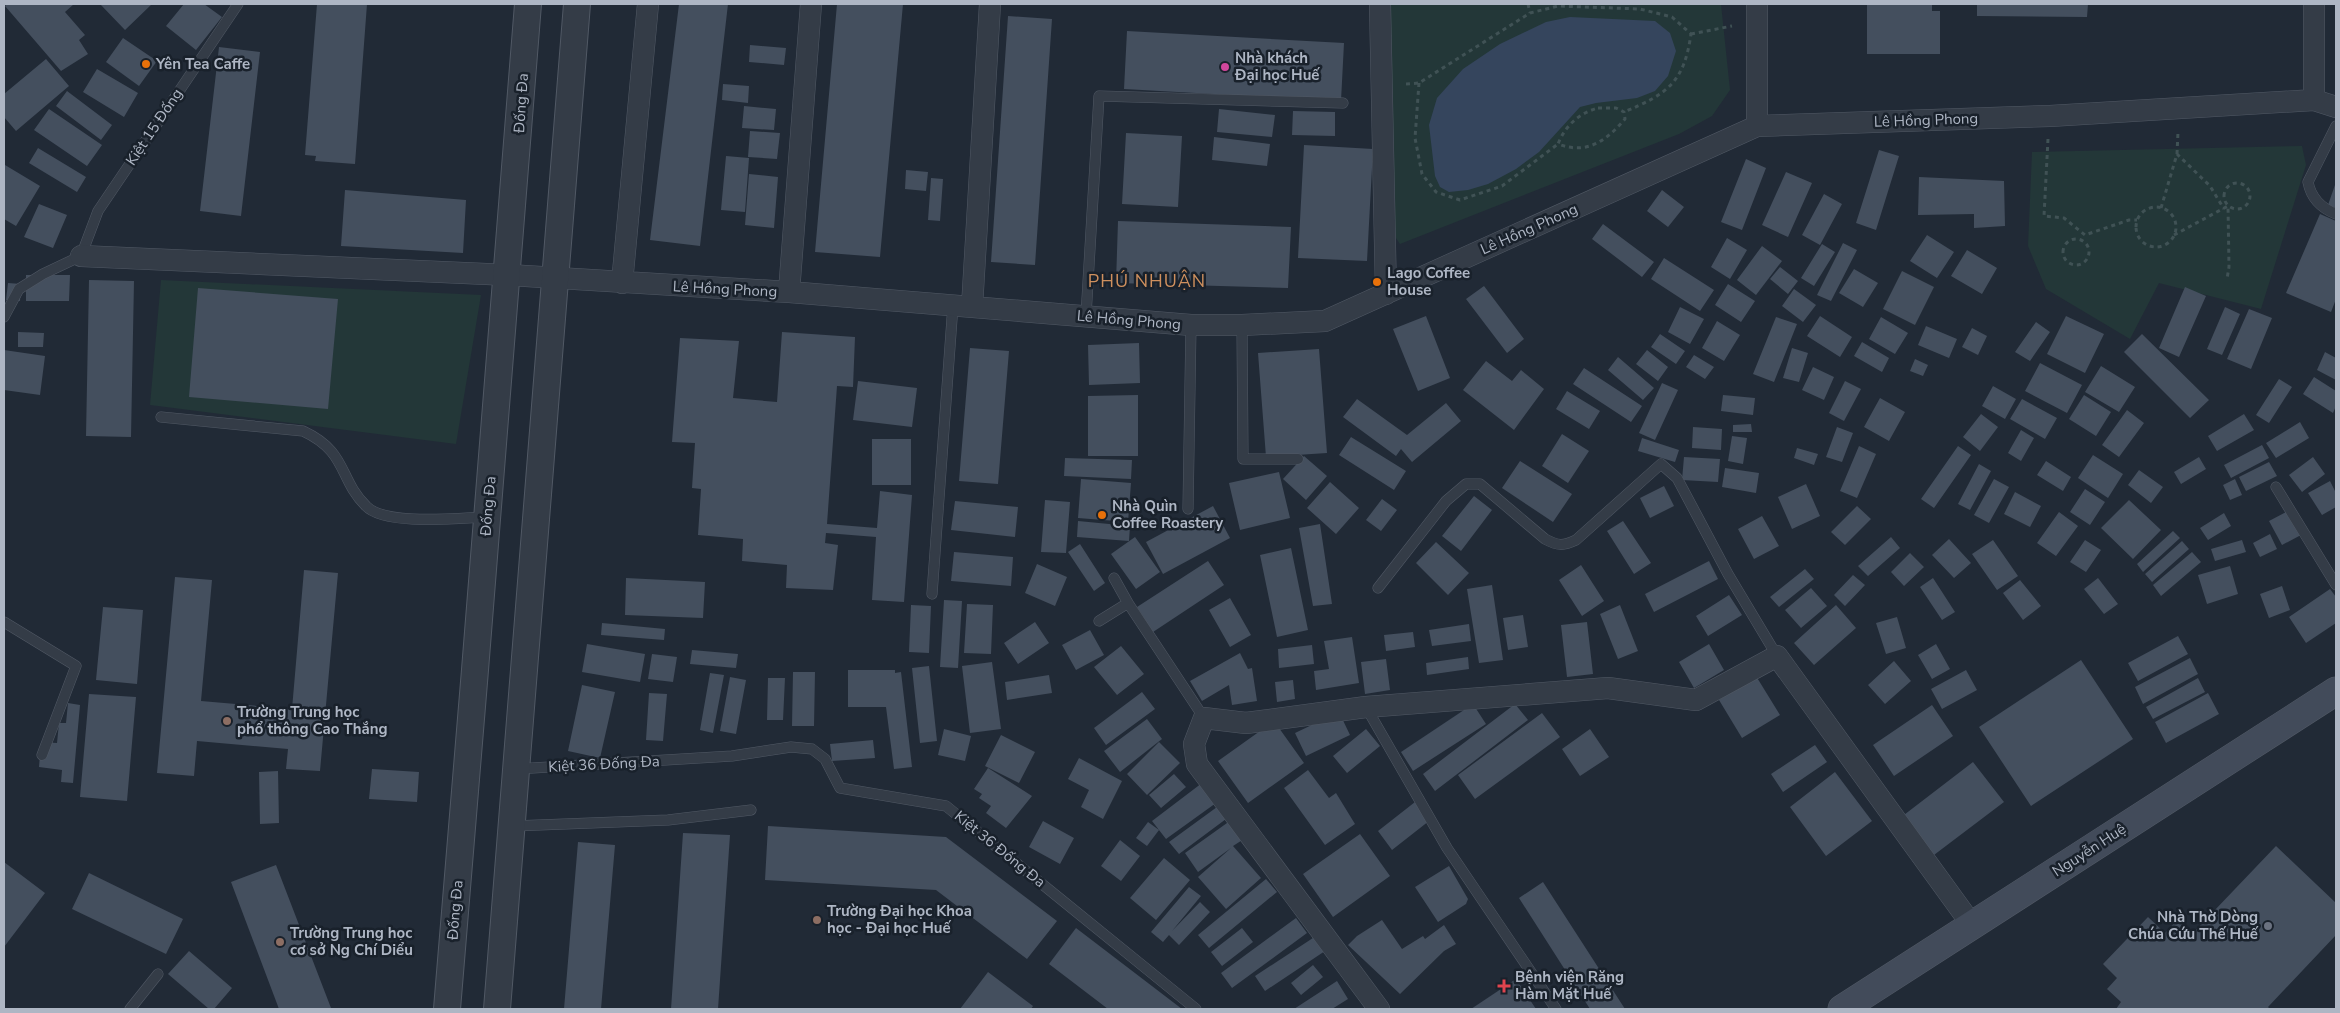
<svg xmlns="http://www.w3.org/2000/svg" width="2340" height="1013" viewBox="0 0 2340 1013" font-family="'Nunito Sans',sans-serif">
<style>
.green{fill:#233738}
.water{fill:#35455d}
.building{fill:#444f5e}
.lines{fill:none;stroke-linecap:round;stroke-linejoin:round}
.service-casing{stroke:#515965;stroke-width:11}
.minor-casing{stroke:#515965;stroke-width:22}
.tertiary-casing{stroke:#515965;stroke-width:28}
.secondary-casing{stroke:#515965;stroke-width:29}
.path{stroke:#405255;stroke-width:3;stroke-dasharray:4 4;stroke-linecap:butt}
.service{stroke:#343c47;stroke-width:10}
.minor{stroke:#343c47;stroke-width:21}
.tertiary{stroke:#343c47;stroke-width:26}
.secondary{stroke:#424b5a;stroke-width:28}
.food-dot{fill:#e8710a;stroke:#19212b;stroke-width:2}
.hotel-dot{fill:#d1479c;stroke:#19212b;stroke-width:2}
.education-dot{fill:#8d6e63;stroke:#19212b;stroke-width:2}
.worship-dot{fill:#6b7280;stroke:#19212b;stroke-width:2}
.health-dot{fill:#e0444e;stroke:#19212b;stroke-width:2}
.labels{text-anchor:middle;stroke-width:5;stroke-linejoin:round;paint-order:stroke}
.poi-label{font-size:15px;font-weight:bold;fill:#aeb6c4;stroke:#19212b;text-anchor:start}
.street-label{font-size:15px;fill:#aeb6c4;stroke:#19212b}
.quarter-label{font-size:18px;letter-spacing:1px;fill:#cf905e;stroke:#19212b}
</style>
<rect width="100%" height="100%" fill="#212a36"/>
<!-- green -->
<path class="green" d="M1389,4H1721L1730,90L1712,116L1679,134L1400,244L1394,235Z
M2302,146L2306,165L2261,309L2159,283L2130,339L2046,289L2028,246L2032,152Z
M161,280L481,295L456,444L150,405Z"/>
<!-- water -->
<path class="water" d="M1570,17L1655,21L1670,33L1676,51L1668,76L1655,91L1637,98L1596,103L1580,107L1539,152L1516,169L1488,184L1468,190L1449,192L1440,187L1435,176L1429,125L1437,98L1463,69L1500,44L1546,22Z"/>
<!-- building -->
<path class="building" d="M7,4H74L65,12L85,35L79,40L88,54L61,71L5,6Z
M100,4H152L125,30Z
M184,4H204L222,17L196,50L166,26Z
M317,4H367L355,164L315,161L316,156L305,155Z
M679,4H728L700,246L650,240Z
M837,4H903L880,257L815,252Z
M1867,4H1932V11H1940V54H1867Z
M1977,4H2088L2087,17L1977,16Z
M1008,16L1052,19L1035,265L991,262Z
M1127,31L1344,43L1341,101L1124,89Z
M123,38L157,61L139,86L106,62Z
M750,45L786,48L784,65L749,62Z
M219,47L260,52L241,216L200,211Z
M46,59L69,86L16,131L4,117V94Z
M97,69L138,93L124,117L83,92Z
M723,84L749,86L748,103L722,100Z
M67,91L112,125L101,140L56,106Z
M744,106L776,109L774,130L742,128Z
M49,109L102,145L87,166L34,130Z
M1219,109L1275,115L1272,137L1217,132Z
M1293,111L1335,112V136L1292,135Z
M750,131L780,133L777,159L748,157Z
M1126,133L1182,136L1178,207L1122,204Z
M1214,137L1270,144L1267,166L1212,160Z
M1304,145L1373,149L1367,261L1298,258Z
M38,148L86,177L77,192L29,163Z
M1879,150L1899,156L1876,230L1856,223Z
M726,156L749,158L745,212L721,210Z
M1746,159L1766,168L1742,230L1721,222Z
M5,165L40,186L16,226L4,219Z
M906,170L928,172L926,191L905,189Z
M1786,172L1812,183L1788,237L1762,225Z
M749,174L778,177L774,228L745,225Z
M1919,177L2004,181L2005,226L1974,228V214L1918,215Z
M931,178L943,179L940,221L928,220Z
M2336,182V208L2328,205Z
M345,190L466,200L463,253L341,246Z
M1662,190L1684,207L1668,227L1647,211Z
M1824,194L1842,204L1820,245L1802,235Z
M39,204L67,215L53,248L24,237Z
M2320,214L2336,221V299L2331,312L2286,293Z
M1118,221L1291,227L1288,288L1116,283Z
M1603,224L1654,262L1642,277L1592,239Z
M1927,235L1954,252L1937,278L1910,261Z
M1727,238L1747,250L1730,279L1711,267Z
M1843,243L1857,250L1831,301L1817,295Z
M1822,244L1835,252L1814,286L1801,278Z
M1762,246L1782,261L1756,295L1737,280Z
M1967,250L1997,268L1982,294L1951,276Z
M1664,258L1714,290L1700,311L1651,279Z
M1780,267L1798,281L1788,294L1770,279Z
M1854,269L1878,283L1863,307L1839,293Z
M1902,271L1934,287L1915,325L1883,309Z
M26,275H70L69,301H26Z
M89,280L134,281L131,437L86,436Z
M8,283L21,284L20,301L6,300Z
M1728,284L1755,301L1741,322L1715,305Z
M1484,286L1524,339L1507,353L1466,299Z
M2185,287L2206,296L2179,357L2159,348Z
M198,288L338,299L328,409L189,397Z
M1794,289L1816,305L1803,322L1782,306Z
M1680,307L1704,319L1690,344L1668,332Z
M2225,307L2240,314L2222,355L2207,349Z
M2249,309L2272,318L2251,369L2227,359Z
M1426,316L1450,378L1418,391L1393,329Z
M1820,316L1852,337L1840,357L1807,336Z
M2066,316L2104,334L2085,373L2047,354Z
M1776,317L1797,324L1774,382L1753,374Z
M1881,317L1908,333L1895,354L1869,339Z
M1717,321L1740,335L1724,361L1702,348Z
M2036,322L2050,332L2030,361L2015,352Z
M1926,326L1957,339L1949,358L1918,345Z
M1972,328L1987,336L1978,355L1962,347Z
M18,332L44,333L43,347H18Z
M782,332L855,337L853,387L837,386L827,524L877,528L880,491L912,495L904,602L872,600L876,537L826,533L825,543L838,545L833,590L786,588L787,565L742,561L743,539L698,535L701,489L692,488L695,443L672,442L680,338L739,341L733,398L777,402Z
M1660,334L1685,351L1676,364L1651,347Z
M2142,334L2209,400L2190,418L2124,352Z
M1862,342L1889,358L1882,372L1854,356Z
M1139,343L1140,383L1089,385L1088,345Z
M970,348L1009,351L998,484L959,481Z
M1792,348L1808,353L1799,382L1783,378Z
M1319,349L1327,453L1266,457L1258,353Z
M4,350L45,356L40,395L4,390Z
M1647,350L1668,367L1658,381L1636,364Z
M2325,352L2336,358V380L2317,370Z
M1694,355L1714,367L1705,379L1686,367Z
M1618,357L1654,388L1643,400L1608,370Z
M1915,359L1928,365L1923,376L1910,371Z
M1486,361L1512,381L1521,370L1544,389L1514,430L1463,390Z
M2040,363L2082,385L2067,413L2025,391Z
M2101,366L2135,387L2119,412L2085,392Z
M1813,367L1834,377L1824,400L1802,390Z
M1584,368L1642,406L1631,422L1573,384Z
M2314,377L2336,391V406L2333,413L2303,394Z
M2279,379L2292,387L2269,423L2256,415Z
M858,381L917,388L912,427L853,420Z
M1845,381L1861,389L1844,421L1829,413Z
M1662,383L1678,390L1655,440L1639,433Z
M1993,386L2016,399L2005,419L1982,406Z
M1567,391L1600,411L1589,429L1556,409Z
M1138,395V456H1088V396Z
M1723,395L1755,398L1753,415L1721,411Z
M2084,395L2111,412L2096,436L2069,419Z
M1880,398L1905,412L1889,441L1864,427Z
M1357,399L1407,435L1446,403L1461,421L1412,462L1401,449L1396,456L1343,417Z
M2022,399L2057,418L2045,439L2010,419Z
M2127,410L2144,423L2119,457L2102,445Z
M1981,414L1998,427L1980,451L1963,437Z
M2244,414L2254,430L2217,451L2208,436Z
M2300,422L2309,438L2276,458L2266,443Z
M1751,424L1752,432H1733V425Z
M1693,427L1722,429L1721,450L1692,448Z
M1837,427L1853,433L1842,462L1826,457Z
M2021,430L2034,438L2021,461L2008,453Z
M1562,434L1589,451L1568,483L1542,466Z
M1732,436L1747,438L1743,464L1728,461Z
M1351,437L1406,471L1394,490L1339,455Z
M1642,438L1679,450L1675,462L1638,451Z
M872,439H911V485H872Z
M2262,445L2269,458L2231,478L2224,465Z
M1859,446L1876,454L1857,498L1840,491Z
M1958,446L1971,455L1934,508L1921,499Z
M1797,448L1818,454L1814,465L1794,458Z
M2093,455L2123,474L2108,498L2078,478Z
M1304,456L1327,476L1306,500L1283,479Z
M1684,457L1720,459L1718,482L1682,480Z
M2199,457L2206,469L2181,484L2174,472Z
M2313,457L2325,474L2302,492L2289,475Z
M1065,458L1132,460L1131,479L1064,476Z
M1520,461L1572,494L1553,522L1502,488Z
M2046,461L2071,477L2063,491L2037,475Z
M2269,462L2277,476L2246,491L2239,477Z
M1979,464L1991,471L1970,510L1958,504Z
M1725,468L1759,473L1756,493L1722,487Z
M2139,470L2163,487L2151,503L2128,485Z
M1279,472L1290,518L1240,530L1229,483Z
M1081,479L1131,483L1128,522L1078,518Z
M1994,479L2009,487L1989,523L1974,515Z
M2235,479L2242,495L2230,500L2223,485Z
M2330,481L2336,493V507L2322,515L2308,493Z
M1330,482L1359,508L1336,534L1307,508Z
M1806,484L1820,516L1792,529L1778,497Z
M1664,486L1674,506L1650,518L1640,498Z
M2085,489L2105,502L2090,525L2070,512Z
M2015,492L2041,506L2030,527L2004,514Z
M1474,496L1492,510L1461,551L1442,536Z
M1382,499L1397,510L1381,531L1366,520Z
M1045,500L1070,502L1066,553L1041,552Z
M2129,500L2161,530L2133,559L2101,528Z
M955,501L1018,507L1015,537L951,530Z
M1213,506L1230,538L1163,574L1146,542Z
M1857,506L1871,519L1845,545L1831,532Z
M2288,511L2301,535L2282,545L2269,521Z
M2059,512L2078,526L2056,556L2037,543Z
M2224,513L2231,526L2208,540L2200,528Z
M1762,516L1779,546L1754,559L1738,529Z
M1078,521L1130,526L1129,541L1077,537Z
M1623,521L1651,563L1634,574L1607,531Z
M1320,524L1332,604L1313,606L1299,528Z
M2173,531L2180,538L2143,572L2137,564Z
M2270,534L2277,549L2260,557L2253,543Z
M1135,537L1160,572L1136,589L1111,554Z
M1891,537L1900,548L1868,576L1858,566Z
M1949,539L1971,563L1954,578L1932,555Z
M1993,540L2018,576L1997,590L1972,554Z
M2085,540L2101,550L2086,572L2070,562Z
M2242,540L2246,552L2215,561L2211,549Z
M2182,541L2189,549L2152,582L2145,574Z
M1436,542L1469,573L1448,595L1416,563Z
M1080,544L1105,583L1094,591L1068,552Z
M1291,548L1308,630L1277,637L1260,555Z
M954,552L1013,557L1011,586L951,581Z
M2192,552L2201,562L2161,596L2153,585Z
M1910,553L1924,567L1904,586L1891,572Z
M1208,561L1224,585L1153,632L1137,607Z
M1709,561L1718,579L1654,612L1645,594Z
M1037,564L1067,577L1055,606L1025,593Z
M1581,565L1604,601L1582,616L1559,580Z
M2230,566L2238,594L2207,604L2198,575Z
M1805,569L1814,579L1779,607L1770,597Z
M304,570L338,573L320,771L286,769L288,749L197,741L194,776L157,773L175,577L212,580L201,701L292,709Z
M1853,575L1865,585L1845,606L1834,595Z
M626,578L705,582L703,618L625,615Z
M1933,578L1955,612L1942,620L1920,587Z
M2098,578L2118,604L2104,614L2084,589Z
M2020,580L2041,606L2023,620L2003,593Z
M1492,585L1503,660L1479,663L1467,589Z
M2282,586L2290,610L2269,618L2260,594Z
M1811,588L1827,606L1801,628L1785,610Z
M2330,589L2336,597V623L2306,643L2289,617Z
M1729,595L1742,615L1708,636L1696,616Z
M1230,598L1251,635L1230,647L1209,610Z
M944,600L962,601L958,668L940,667Z
M967,604L993,605L991,654L964,653Z
M911,605L931,606L929,653L909,652Z
M1620,605L1638,651L1618,659L1600,614Z
M1836,605L1856,628L1814,665L1794,643Z
M103,607L143,610L137,684L96,680Z
M1523,615L1528,647L1508,650L1503,618Z
M1897,617L1906,648L1886,654L1876,623Z
M1035,622L1049,643L1018,664L1004,643Z
M1587,622L1593,674L1567,677L1561,625Z
M602,623L665,629L664,640L601,635Z
M1469,624L1471,641L1432,646L1429,630Z
M1090,630L1104,655L1076,670L1062,645Z
M1413,632L1415,647L1386,651L1384,635Z
M2178,636L2188,654L2138,681L2128,663Z
M1352,637L1359,683L1316,690L1314,671L1329,669L1324,641Z
M587,644L645,654L640,682L582,672Z
M1709,644L1724,670L1694,688L1679,662Z
M1936,644L1950,669L1932,679L1918,655Z
M1312,645L1314,664L1279,668L1278,649Z
M1121,646L1144,674L1117,695L1094,667Z
M692,650L738,654L736,668L690,664Z
M1240,653L1248,669L1252,668L1257,701L1232,705L1229,685L1202,701L1190,681Z
M652,654L677,657L673,682L648,679Z
M1468,657L1469,669L1427,675L1426,663Z
M2190,658L2198,674L2143,704L2135,687Z
M1386,659L1390,690L1365,694L1361,662Z
M2081,660L2133,739L2031,806L1979,727Z
M1894,661L1911,681L1885,704L1868,685Z
M992,662L1001,729L970,733L962,666Z
M929,666L937,741L920,743L912,668Z
M848,670H895V673L901,672L912,767L894,769L886,707H848Z
M1966,670L1977,690L1942,709L1931,689Z
M793,672H815L814,726H792Z
M710,673L724,675L713,733L700,730Z
M1049,675L1052,693L1007,700L1005,682Z
M1756,676L1780,715L1742,738L1719,700Z
M730,677L746,680L736,734L720,731Z
M768,678H785L783,720H767Z
M2198,678L2205,692L2153,719L2146,707Z
M1293,680L1295,699L1277,702L1275,682Z
M582,685L615,692L600,758L568,751Z
M1142,692L1155,709L1106,745L1094,728Z
M649,693L667,694L663,741L646,740Z
M2208,693L2219,714L2166,743L2155,722Z
M89,694L136,697L127,801L80,797Z
M68,703L80,705L73,783L61,782L62,770L39,767L41,742L57,743L59,723H66Z
M1473,704L1486,724L1413,771L1401,752Z
M1515,704L1528,720L1435,791L1423,774Z
M1932,705L1953,736L1894,776L1873,745Z
M1339,712L1350,735L1306,756L1295,733Z
M1542,713L1560,737L1475,799L1458,775Z
M1147,719L1162,739L1120,772L1104,751Z
M1274,721L1304,763L1248,803L1218,761Z
M944,729L971,736L965,761L938,755Z
M1366,729L1380,746L1347,773L1333,756Z
M1590,729L1609,757L1580,776L1562,749Z
M1001,735L1035,752L1019,783L985,766Z
M873,740L875,758L832,761L830,744Z
M1159,742L1180,763L1147,795L1127,774Z
M1815,745L1827,762L1783,792L1771,774Z
M1079,758L1122,781L1103,819L1081,807L1089,790L1068,779Z
M1973,762L2004,802L1930,858L1900,818Z
M988,768L1032,796L1006,828L986,813L991,806L979,798L982,794L974,789Z
M372,769L419,772L417,802L369,799Z
M1308,770L1329,798L1336,793L1355,824L1325,845L1284,788Z
M278,771L279,823L260,824L259,772Z
M1835,772L1872,821L1826,856L1790,807Z
M1174,774L1186,787L1161,808L1149,795Z
M1202,783L1216,803L1166,839L1152,821Z
M1415,802L1429,821L1392,850L1378,831Z
M1217,807L1226,819L1179,854L1169,842Z
M1234,818L1247,837L1233,846L1261,878L1226,909L1198,877L1231,848L1198,872L1185,853Z
M1043,821L1074,838L1060,864L1029,847Z
M1148,822L1159,830L1147,846L1136,838Z
M768,826L946,837L1057,921L1027,959L936,890L765,880Z
M683,833L730,835L718,1009H671Z
M1360,834L1390,876L1333,917L1303,874Z
M1120,840L1140,856L1121,881L1101,866Z
M578,842L615,845L601,1009H564Z
M2276,846L2336,903V935L2268,1007L2270,1009H2116L2121,1002L2107,989L2117,978L2103,964L2148,917L2165,933L2178,919L2193,933Z
M1164,858L1190,880L1156,920L1130,898Z
M4,862L45,893L4,947Z
M276,865L331,1008L333,1009H279L231,882Z
M1449,866L1468,899L1466,904L1438,922L1415,887Z
M89,873L183,919L166,954L72,909Z
M1266,879L1277,892L1209,948L1198,935Z
M1543,882L1625,1009H1590L1519,898Z
M1189,887L1201,896L1172,931L1200,902L1210,912L1179,945L1169,935L1163,942L1151,932Z
M1296,918L1307,933L1232,988L1221,973Z
M1382,920L1402,949L1423,936L1425,939L1444,925L1456,944L1444,951L1400,994L1348,945L1357,936Z
M1076,928L1182,1009H1108L1049,964Z
M1242,928L1253,942L1222,966L1211,952Z
M1319,934L1328,949L1265,991L1255,976Z
M189,951L232,988L214,1009H209L168,974Z
M1313,965L1323,977L1301,995L1291,983Z
M988,972L1033,1006L1031,1009H960Z
M1516,979L1536,1009H1471Z
M1337,981L1348,999L1332,1009H1294Z"/>
<g class="lines">
<!-- service casing -->
<g class="service-casing">
<path id="service" d="M2336,126L2308,182C2311,198 2321,208 2336,214
M1086,316L1099,96L1343,103
M4,317L19,289L43,274L81,256L98,211L238,4
M1242,325L1243,459H1298
M161,417L303,431C348,452 338,478 366,506C385,526 459,518 486,517
M2276,487L2336,585
M1188,509L1191,325
M1114,578L1128,603L1204,718
M1378,588L1446,501L1466,484H1480L1545,539C1558,546 1563,546 1576,540L1661,464L1677,478L1728,574L1777,656
M932,594L953,305
M1099,621L1128,603
M4,622L76,666L42,755
M1366,707L1447,848L1556,1009
M516,769L732,756L791,747L812,749L825,759L840,788L946,806L1196,1009
M513,826L668,820L751,810
M130,1009L158,974"/>
</g>
<!-- minor casing -->
<g class="minor-casing">
<path id="minor" d="M1380,4L1386,294
M1757,4V126
M2314,100V4
M81,256L509,275L789,292L1191,325H1242L1325,321L1757,126L2050,116L2314,100L2336,107
M622,283L648,4
M789,292L811,4
M972,307L990,4
M1379,1009L1197,764L1194,744L1204,718L1246,723L1366,707L1608,688L1696,700L1777,656L1972,925"/>
</g>
<!-- tertiary casing -->
<g class="tertiary-casing">
<path id="tertiary" d="M447,1009C474,674 504,339 528,4
M497,1009L577,4"/>
</g>
<!-- secondary casing -->
<g class="secondary-casing">
<path id="secondary" d="M1842,1009L2336,691"/>
</g>
<!-- path -->
<path class="path" d="M1528,4L1530,13
M1691,34L1732,26
M1419,83L1415,138L1422,174L1436,192L1460,200L1502,186L1558,144
M1406,84L1419,83L1530,13L1558,6L1640,9L1672,17L1691,34C1684,83 1667,94 1624,112
M1598,108H1616L1624,112L1625,119C1606,141 1587,155 1558,144C1565,126 1579,113 1598,108Z
M2048,139L2044,216L2064,218L2085,235L2129,220H2137
M2177,154L2178,132
M2224 196a13 13 0 1 1 26 0a13 13 0 1 1-26 0Z
M2136 227a20 20 0 1 1 40 0a20 20 0 1 1-40 0Z
M2161,208L2177,154L2210,186L2224,209
M2174,235L2228,206L2229,267L2227,279
M2063 252a13 13 0 1 1 26 0a13 13 0 1 1-26 0Z"/>
<!-- service -->
<use href="#service" class="service"/>
<!-- minor -->
<use href="#minor" class="minor"/>
<!-- tertiary -->
<use href="#tertiary" class="tertiary"/>
<!-- secondary -->
<use href="#secondary" class="secondary"/>
</g>
<!-- markers -->
<g class="food-dot">
<circle cx="146" cy="64" r="5"/>
<circle cx="1377" cy="282" r="5"/>
<circle cx="1102" cy="515" r="5"/>
</g>
<circle class="hotel-dot" cx="1225" cy="67" r="5"/>
<g class="education-dot">
<circle cx="227" cy="721" r="5"/>
<circle cx="817" cy="920" r="5"/>
<circle cx="280" cy="942" r="5"/>
</g>
<circle class="worship-dot" cx="2268" cy="926" r="5"/>
<path class="health-dot" d="M1501.5 978.5h5v5h5v5h-5v5h-5v-5h-5v-5h5z"/>
<g class="labels">
<!-- poi labels -->
<g class="poi-label">
<text x="1235" y="63">Nhà khách<tspan x="1235" dy="17">Đại học Huế</tspan></text>
<text x="156" y="69">Yên Tea Caffe</text>
<text x="1387" y="278">Lago Coffee<tspan x="1387" dy="17">House</tspan></text>
<text x="1112" y="511">Nhà Quìn<tspan x="1112" dy="17">Coffee Roastery</tspan></text>
<text x="237" y="717">Trường Trung học<tspan x="237" dy="17">phổ thông Cao Thắng</tspan></text>
<text x="827" y="916">Trường Đại học Khoa<tspan x="827" dy="17">học - Đại học Huế</tspan></text>
<text x="2258" y="922" text-anchor="end">Nhà Thờ Dòng<tspan x="2258" dy="17">Chúa Cứu Thế Huế</tspan></text>
<text x="290" y="938">Trường Trung học<tspan x="290" dy="17">cơ sở Ng Chí Diểu</tspan></text>
<text x="1515" y="982">Bệnh viện Răng<tspan x="1515" dy="17">Hàm Mặt Huế</tspan></text>
</g>
<!-- street labels -->
<g class="street-label">
<text transform="translate(521 103) rotate(-86)" y="5">Đống Đa</text>
<text transform="translate(1926 120) rotate(-2)" y="5">Lê Hồng Phong</text>
<text transform="translate(154 127) rotate(-56)" y="5">Kiệt 15 Đống</text>
<text transform="translate(1529 229) rotate(-24)" y="5">Lê Hồng Phong</text>
<text transform="translate(725 289) rotate(3)" y="5">Lê Hồng Phong</text>
<text transform="translate(1129 320) rotate(5)" y="5">Lê Hồng Phong</text>
<text transform="translate(488 506) rotate(-85)" y="5">Đống Đa</text>
<text transform="translate(604 764) rotate(-3)" y="5">Kiệt 36 Đống Đa</text>
<text transform="translate(1000 849) rotate(39)" y="5">Kiệt 36 Đống Đa</text>
<text transform="translate(2089 850) rotate(-33)" y="5">Nguyễn Huệ</text>
<text transform="translate(455 910) rotate(-85)" y="5">Đống Đa</text>
</g>
<!-- quarter labels -->
<g class="quarter-label">
<text x="1147" y="287">PHÚ NHUẬN</text>
</g>
</g>
<!-- border -->
<rect width="2340" height="1013" fill="none" stroke="#aeb6c4" stroke-width="10"/>
</svg>
